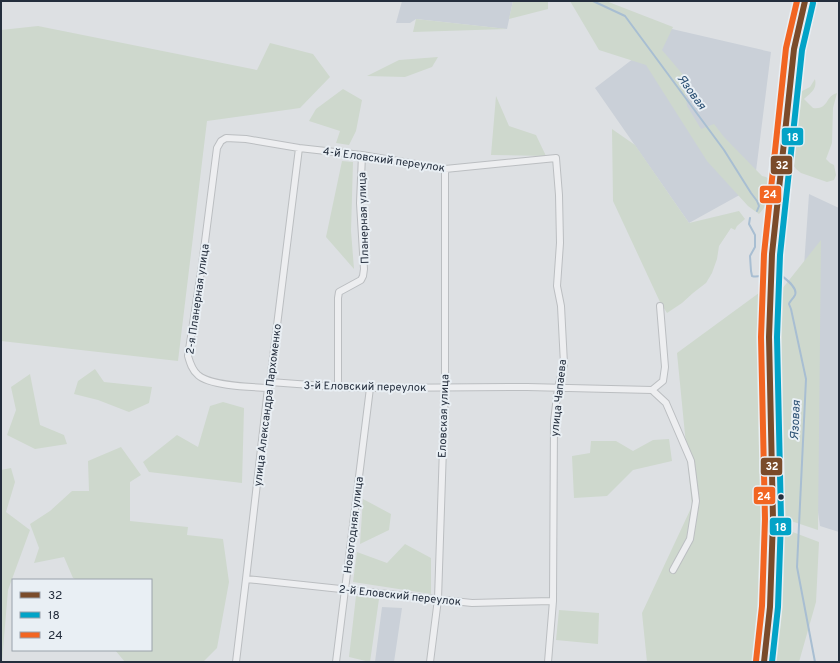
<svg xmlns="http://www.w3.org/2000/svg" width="840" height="663" viewBox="0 0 840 663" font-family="Overpass,sans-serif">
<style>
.built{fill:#cad0d8}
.green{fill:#ced8cd}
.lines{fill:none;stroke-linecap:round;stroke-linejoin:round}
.stream{stroke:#a8bed2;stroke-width:2}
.street-casing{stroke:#bbbec1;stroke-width:8}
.primary-casing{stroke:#b9bdc1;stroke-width:12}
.street{stroke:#edeef0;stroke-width:6}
.primary{stroke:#f2f3f4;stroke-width:10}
.bus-1-casing{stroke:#e9eff4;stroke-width:9}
.bus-2-casing{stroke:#e9eff4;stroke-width:9}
.bus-3-casing{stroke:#e9eff4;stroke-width:9}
.bus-1{stroke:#7a4b2a;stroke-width:6}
.bus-2{stroke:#02a3c7;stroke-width:6}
.bus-3{stroke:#f26522;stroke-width:6}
.bus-dot{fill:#242e3d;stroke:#e9eff4;stroke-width:1.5}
.labels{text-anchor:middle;stroke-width:4;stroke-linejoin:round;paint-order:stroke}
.street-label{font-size:11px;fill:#242e3d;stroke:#e9eff4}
.water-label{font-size:12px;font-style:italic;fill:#2b5074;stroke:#e9eff4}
.line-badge{stroke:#e9eff4;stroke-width:1.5}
.badge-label{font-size:11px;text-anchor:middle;font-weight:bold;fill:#fff}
</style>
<rect width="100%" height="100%" fill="#dde0e3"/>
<!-- built -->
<path class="built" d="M402,1H513L507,29L416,19L410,23H396Z
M672,29L771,52L754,187L689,223L595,88Z
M809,194L839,208V532L820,526L797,367Z
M382,607L402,608L394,662H375Z"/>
<!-- green -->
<path class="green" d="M513,1H548V9L509,19Z
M570,1H606L673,27L662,50L685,77L687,106L701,129L714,124L724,137L762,176L766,177L770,180C773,191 767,206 759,214L748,206L707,161L646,65L599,50Z
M416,19L507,29L413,32Z
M38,26L257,70L270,43L313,54L330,77L300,108L207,121L178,361L1,341V30Z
M438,57L432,67L405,77L367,76L399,60Z
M815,79C817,89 812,92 804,99L813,108C829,110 825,96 837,93L833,108L832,143L826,159L830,163L834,165L836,175L834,180L827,182L801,173L796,169L792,163L791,157L796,94L810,87Z
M343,89L362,100L356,131L349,145L336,143L340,131L309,121L316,109Z
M496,96L509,126L536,135L546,156L491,155Z
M612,129L635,145L689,223L739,211L745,219L737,226L735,230L731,228L719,246L717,259L712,273L706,283L693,293L682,303L667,313L660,302L613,201Z
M342,161L353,162L351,231L354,269L326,237Z
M821,240L818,530L782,518L776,325L778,294Z
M763,290L761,309V336L768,523L762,613L756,662H647L642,613L692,506L677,353Z
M95,369L104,382L152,387L149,403L129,412L98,400L74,394L78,381Z
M30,374L40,425L64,435L67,444L35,449L7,435L16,410L11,387Z
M223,402L244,408L242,483L149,472L143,462L177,435L198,447L210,406Z
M669,439L672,461L633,470L607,496L574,498L572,456L590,453L591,441H616L633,451L653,440Z
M121,447L141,475L130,482V521L188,527L187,535L223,539L229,582L217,648L203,662H125L115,650H151V580H77L73,578L64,557L34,563L39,548L30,524L50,511L72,491H89L88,461Z
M11,468L15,482L6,512L30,530L8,590L2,662H1V470Z
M363,499L391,514L389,530L360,544Z
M782,528L819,542L816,602L799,662H771L774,646Z
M405,544L431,558V594L353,582L357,552L387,563Z
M356,596L379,599L370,662L349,657Z
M559,610L599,613L598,644L556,640Z"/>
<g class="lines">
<!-- stream -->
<path class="stream" d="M593,1L625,16L724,150L751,193L757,201L759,206L757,211
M750,218L749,224L755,235V247L750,256L751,271L752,276C757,278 762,275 767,275
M774,276H782C787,280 798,288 795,295C793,299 790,301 789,304L791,309L806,379L797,567L815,662"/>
<!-- street casing -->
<g class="street-casing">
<path id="street" d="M270,382L338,387L370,388L527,387L652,390
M338,387V298L339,292L361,280L363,276L364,269L360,203L362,155
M268,388C251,387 210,386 198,375C192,370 190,363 188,356L202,265L217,148L221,141L226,138L246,139L299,148L362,155L445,169L556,158L559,195L560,243L557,286L561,306L564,364L558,388L554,421L553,601L548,662
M652,390L666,403L691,461L696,501L690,539L673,570
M652,390L663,381L665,367L660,306
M246,579L472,603L553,601
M236,662L246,579L268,388L270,382L299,148
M336,662L370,388
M430,662L438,599L445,387V169"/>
</g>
<!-- primary casing -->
<g class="primary-casing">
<path id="primary" d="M764,662L770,607L773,519L769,337L770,300L772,254L794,49L805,1"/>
</g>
<!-- street -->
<use href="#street" class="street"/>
<!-- primary -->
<use href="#primary" class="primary"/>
<!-- bus-1 casing -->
<g class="bus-1-casing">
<path id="bus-1" d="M764,662L770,607L773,519L769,337L772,254L794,49L805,1"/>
</g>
<!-- bus-2 casing -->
<g class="bus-2-casing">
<path id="bus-2" d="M772,662L778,607L781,519L777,337L780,255L802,50L813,3"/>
</g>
<!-- bus-3 casing -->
<g class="bus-3-casing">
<path id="bus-3" d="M756,661L762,606L765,519L761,337L764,254L786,48L797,1"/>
</g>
<!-- bus-1 -->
<use href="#bus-1" class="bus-1"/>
<!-- bus-2 -->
<use href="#bus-2" class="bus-2"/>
<!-- bus-3 -->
<use href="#bus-3" class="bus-3"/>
</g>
<!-- markers -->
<circle class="bus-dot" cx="781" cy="497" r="3.5"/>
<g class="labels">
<!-- street labels -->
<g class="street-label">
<text transform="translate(384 159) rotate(8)" y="4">4-й Еловский переулок</text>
<text transform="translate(363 218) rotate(-92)" y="4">Планерная улица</text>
<text transform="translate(197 299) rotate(-82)" y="4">2-я Планерная улица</text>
<text transform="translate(365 386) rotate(1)" y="4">3-й Еловский переулок</text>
<text transform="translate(558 398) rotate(-84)" y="4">улица Чапаева</text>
<text transform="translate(267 405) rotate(-83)" y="4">улица Александра Пархоменко</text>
<text transform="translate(443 416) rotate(-88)" y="4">Еловская улица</text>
<text transform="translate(353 525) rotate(-83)" y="4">Новогодняя улица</text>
<text transform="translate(400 595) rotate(6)" y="4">2-й Еловский переулок</text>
</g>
<!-- water labels -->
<g class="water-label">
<text transform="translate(692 92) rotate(54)" y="4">Язовая</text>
<text transform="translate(795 420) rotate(-87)" y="4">Язовая</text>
</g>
</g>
<g class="line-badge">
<rect x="781" y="127" width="23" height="19" rx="4" fill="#02a3c7"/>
<rect x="770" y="155" width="23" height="20" rx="4" fill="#7a4b2a"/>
<rect x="759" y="185" width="23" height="19" rx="4" fill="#f26522"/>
<rect x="760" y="457" width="23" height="19" rx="4" fill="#7a4b2a"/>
<rect x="753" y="486" width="23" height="19" rx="4" fill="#f26522"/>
<rect x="769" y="517" width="23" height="19" rx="4" fill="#02a3c7"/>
</g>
<g class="badge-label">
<text x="793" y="141">18</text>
<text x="782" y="169">32</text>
<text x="770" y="198">24</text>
<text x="772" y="470">32</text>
<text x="764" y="500">24</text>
<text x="781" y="531">18</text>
</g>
<!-- border -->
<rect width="840" height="663" fill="none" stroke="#242e3d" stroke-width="4"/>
<!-- legend -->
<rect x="12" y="579" width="140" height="72" fill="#e9eff4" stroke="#9aa2ab"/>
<rect x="20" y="592" width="20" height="6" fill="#7a4b2a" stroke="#9aa2ab"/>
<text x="48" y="599" font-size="12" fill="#242e3d">32</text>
<rect x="20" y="612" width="20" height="6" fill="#02a3c7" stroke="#9aa2ab"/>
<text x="48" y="619" font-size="12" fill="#242e3d">18</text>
<rect x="20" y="632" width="20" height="6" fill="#f26522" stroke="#9aa2ab"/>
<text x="48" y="639" font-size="12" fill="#242e3d">24</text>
</svg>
